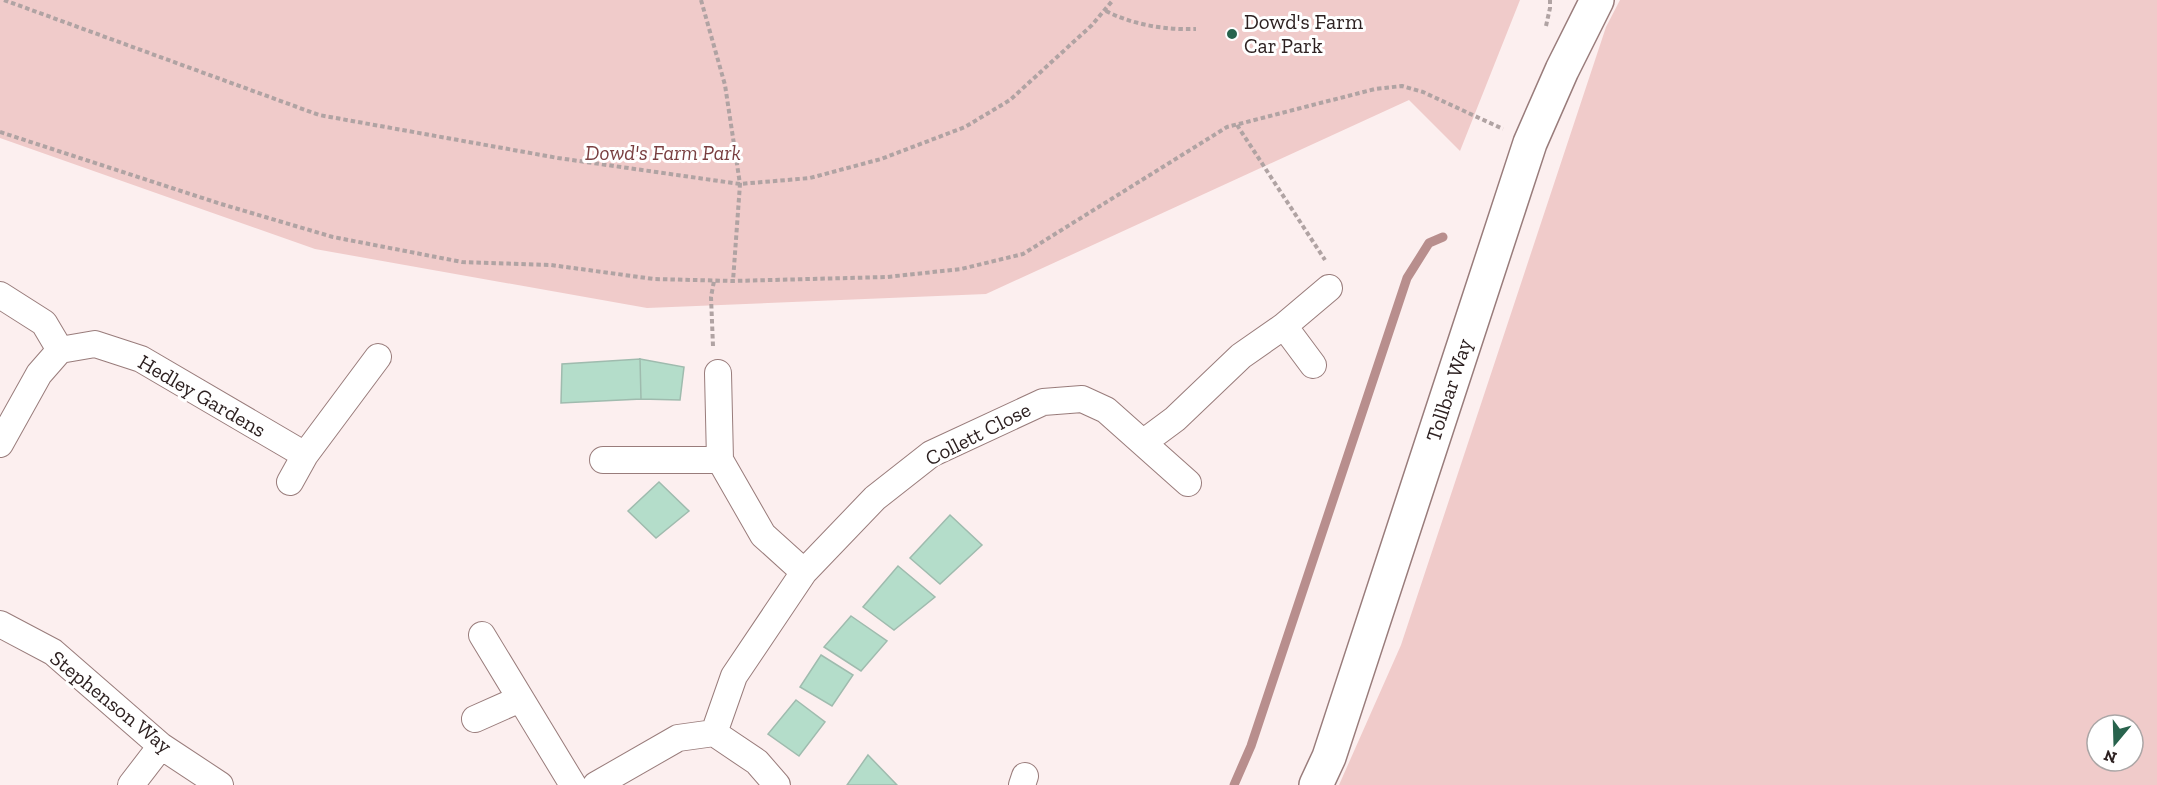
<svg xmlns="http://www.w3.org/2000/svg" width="2157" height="785" viewBox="0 0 2157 785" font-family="'Zilla Slab',serif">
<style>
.green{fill:#f0cbca;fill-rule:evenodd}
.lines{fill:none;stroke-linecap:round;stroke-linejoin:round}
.stream{stroke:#b88e8d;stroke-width:9}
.building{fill:#b4ddca;stroke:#9fbbae;stroke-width:1.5}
.minor-casing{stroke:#997c7b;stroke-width:28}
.secondary-casing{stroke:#997c7b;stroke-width:36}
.path{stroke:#b0a3a3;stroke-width:4;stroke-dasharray:4.5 3;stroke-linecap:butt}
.minor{stroke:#fff;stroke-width:26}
.secondary{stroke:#fff;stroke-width:33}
.poi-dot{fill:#28634d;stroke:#fff;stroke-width:2}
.labels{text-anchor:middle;stroke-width:6;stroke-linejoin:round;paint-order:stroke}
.poi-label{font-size:21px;fill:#2d2121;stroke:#fff;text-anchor:start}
.park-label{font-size:21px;font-style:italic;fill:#793f40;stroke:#fff}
.street-label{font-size:21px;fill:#2d2121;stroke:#fff}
</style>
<rect width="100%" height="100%" fill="#fcefef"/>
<!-- green -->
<path class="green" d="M0,0H1520L1460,151L1409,100L986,294L647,308L315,249L0,138Z
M1620,0H2157V785H1339L1401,645L1606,27ZM2097,725H2133V761H2097Z"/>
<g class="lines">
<!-- stream -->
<path class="stream" d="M1234,785L1251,746L1407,278L1429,243L1443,237"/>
</g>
<!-- building -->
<path class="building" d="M640,359L684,367L680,400L641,399Z
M640,359L641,399L561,403L562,364Z
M659,482L689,511L656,538L628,511Z
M950,515L982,545L940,584L910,558Z
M898,566L935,597L894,630L863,607Z
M851,616L887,641L861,671L824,647Z
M821,655L853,675L832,706L800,687Z
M796,700L825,722L799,756L768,734Z
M868,755L897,785H847Z"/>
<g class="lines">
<!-- minor casing -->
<g class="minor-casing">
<path id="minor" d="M0,295L44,323L60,350
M1284,326L1313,365
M718,373L720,460L763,535L804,572
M1144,442L1175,419L1241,356L1284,326L1329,288
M0,444L39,374L60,350L95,344L141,359L305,455
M603,460H720
M290,482L305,455L378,357
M0,624L53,652L161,746L220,785
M482,635L573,785
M475,719L520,699
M714,733L734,676L804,572L875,498L931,454L1043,402L1082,399L1106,410L1188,483
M131,785L161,746
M596,785L678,738L714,733L757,762L777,785
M1022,785L1025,776"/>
</g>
<!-- secondary casing -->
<g class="secondary-casing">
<path id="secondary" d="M1316,785L1329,757L1530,143L1562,70L1597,0"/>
</g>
<!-- path -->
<path class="path" d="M4,0L319,115L558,158L740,184L810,178L881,159L965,127L1010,100L1092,25L1113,0
M701,0L725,85L740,184L733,281
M1106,11C1133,25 1166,30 1196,29
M1546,26L1550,8V0
M1237,125L1325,260
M0,132L221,204L333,237L462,262L551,265L654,279L733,281L887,277L961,269L1023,254L1227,127L1375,89L1402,86L1423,92L1503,129
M713,346L711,297L714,281"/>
<!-- minor -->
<use href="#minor" class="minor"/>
<!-- secondary -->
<use href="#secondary" class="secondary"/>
</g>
<!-- markers -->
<circle class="poi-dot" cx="1232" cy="34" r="6"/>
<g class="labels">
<!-- poi labels -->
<g class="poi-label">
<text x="1244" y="29">Dowd's Farm<tspan x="1244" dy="24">Car Park</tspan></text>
</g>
<!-- park labels -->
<g class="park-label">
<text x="663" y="160">Dowd's Farm Park</text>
</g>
<!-- street labels -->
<g class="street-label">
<text transform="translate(1449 390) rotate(-72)" y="7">Tollbar Way</text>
<text transform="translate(202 396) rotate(30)" y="7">Hedley Gardens</text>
<text transform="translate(978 434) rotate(-27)" y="7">Collett Close</text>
<text transform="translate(111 702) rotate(39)" y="7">Stephenson Way</text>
</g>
</g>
<!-- north arrow -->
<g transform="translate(2115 743) rotate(199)"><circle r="28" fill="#ffffff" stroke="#aba6a6" stroke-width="1.5"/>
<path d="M0-4.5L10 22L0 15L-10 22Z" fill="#28634d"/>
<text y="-9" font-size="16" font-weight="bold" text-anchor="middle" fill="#2d2121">N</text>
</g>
</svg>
